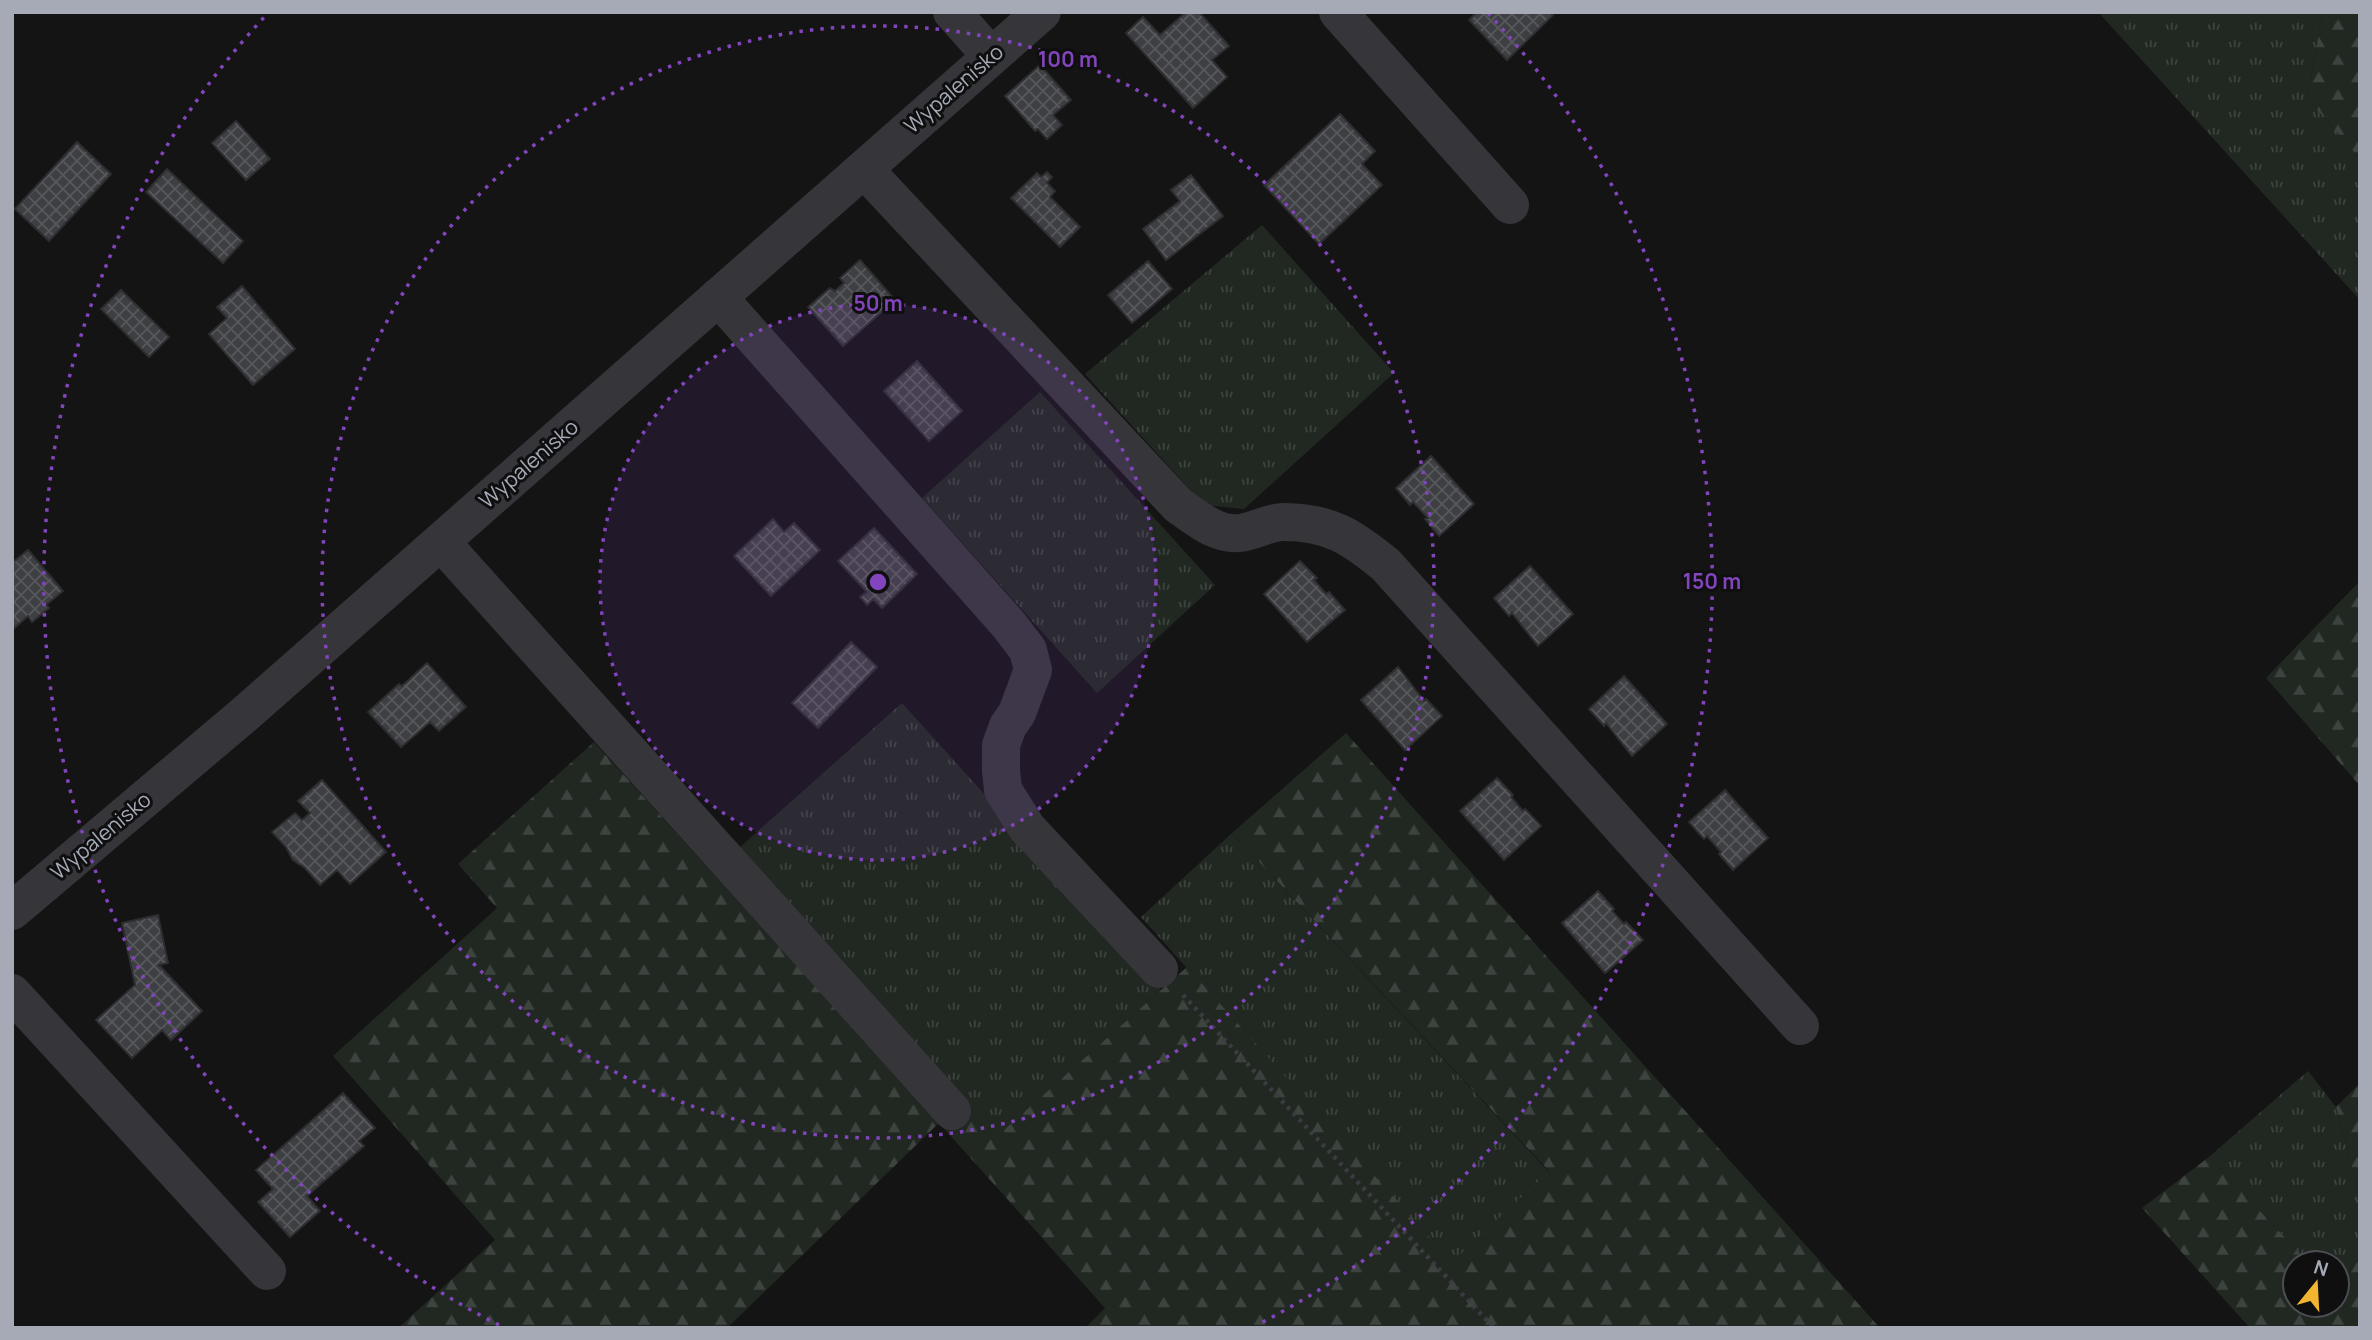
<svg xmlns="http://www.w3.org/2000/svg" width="2372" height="1340" viewBox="0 0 2372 1340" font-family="Manrope,sans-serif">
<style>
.grass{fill:url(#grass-tufts)}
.forest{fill:url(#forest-firs)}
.building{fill:url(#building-cross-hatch);stroke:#2e2e31;stroke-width:2}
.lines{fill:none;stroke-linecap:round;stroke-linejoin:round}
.path{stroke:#3b3c41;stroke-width:4.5;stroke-dasharray:3.5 5;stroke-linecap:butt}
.minor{stroke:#35353a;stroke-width:38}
.ring{fill:none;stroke:#8345bd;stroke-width:3.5;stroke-dasharray:3.5 7}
.labels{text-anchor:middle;stroke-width:6;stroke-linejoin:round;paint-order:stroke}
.street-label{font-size:21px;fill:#a5aab6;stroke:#0f0f10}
.centre{fill:#8345bd;stroke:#0f0f10;stroke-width:3.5}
.ring-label{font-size:21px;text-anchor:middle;font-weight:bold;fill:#8345bd;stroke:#0f0f10;stroke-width:6;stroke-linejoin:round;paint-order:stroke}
</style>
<defs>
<pattern id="grass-tufts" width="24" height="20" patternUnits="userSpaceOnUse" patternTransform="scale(1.75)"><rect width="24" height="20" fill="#202821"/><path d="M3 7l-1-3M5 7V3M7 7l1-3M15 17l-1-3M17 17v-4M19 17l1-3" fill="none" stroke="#3d443f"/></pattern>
<pattern id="forest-firs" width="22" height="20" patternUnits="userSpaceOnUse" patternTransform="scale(1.75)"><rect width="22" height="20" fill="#202821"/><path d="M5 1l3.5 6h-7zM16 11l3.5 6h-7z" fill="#3d443f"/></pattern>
<pattern id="building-cross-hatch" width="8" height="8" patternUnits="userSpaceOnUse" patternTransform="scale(1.75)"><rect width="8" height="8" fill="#3e3f42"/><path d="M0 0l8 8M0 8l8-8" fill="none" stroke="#57585b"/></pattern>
</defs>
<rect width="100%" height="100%" fill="#141415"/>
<!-- grass -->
<path class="grass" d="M2098,12H2317L2322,17L2307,98L2360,159V300Z
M1262,225L1394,373L1244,509L1204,505L1085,374Z
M1040,392L1215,585L1097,693L922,498Z
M902,703L1161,990L996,1138L739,848Z
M1232,833L1549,1172L1452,1263L1141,917Z
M2308,1071L2336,1107L2360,1199V1256L2337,1288V1263H2309L2209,1157Z"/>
<!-- forest -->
<path class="forest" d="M2317,12H2360V159L2307,98L2322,17Z
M2360,581V786L2266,678Z
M1346,733L1880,1328H1085L1105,1308L939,1123L727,1328H398L495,1240L333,1056L497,908L458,864L594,742L939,1123L963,1101L996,1137L1187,967L1452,1262L1549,1171L1232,833Z
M2360,1083V1199L2336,1107Z
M2209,1157L2309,1263H2295V1305H2337V1288L2360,1256V1328H2250L2142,1208Z"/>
<!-- building -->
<path class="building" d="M1186,12H1199L1229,46L1212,60L1227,77L1193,108L1126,33L1143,17L1160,35Z
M1477,12H1550L1553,15L1507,60L1469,20Z
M1040,65L1071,100L1053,115L1062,125L1047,139L1038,129L1035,131L1005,96Z
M1340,114L1375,151L1362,164L1382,185L1319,244L1264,185Z
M236,121L270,159L246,180L212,143Z
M77,142L111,174L49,241L15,209Z
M167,169L243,241L223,263L146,192Z
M1047,172L1052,177L1047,183L1055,191L1050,197L1080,227L1060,247L1011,198L1037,173L1041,177Z
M1191,175L1223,216L1166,260L1143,229L1180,201L1171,190Z
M860,260L895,300L843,346L808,307L830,288L835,291L844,283L840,278Z
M1148,261L1172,289L1132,323L1108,295Z
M242,286L295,349L253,385L209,334L227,318L217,307Z
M121,290L169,337L149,357L101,309Z
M917,361L962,411L929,441L884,391Z
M1431,456L1474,504L1439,536L1425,519L1428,518L1413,502L1410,505L1396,488Z
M773,519L784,532L794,523L820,550L771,596L734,556Z
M874,528L917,574L882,608L873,599L867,605L860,597L867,592L838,561Z
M28,550L63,591L46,605L49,608L32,622L28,616L12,630V563Z
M1300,561L1317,578L1314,580L1326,594L1329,592L1345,610L1307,642L1264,594Z
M1530,566L1573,614L1538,646L1512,613L1509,616L1494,598Z
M851,642L877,667L818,728L792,703Z
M427,663L466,707L439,731L430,722L401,747L368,712L399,684L402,686Z
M1398,667L1424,701L1426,699L1442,716L1405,750L1361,700Z
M1624,676L1667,724L1632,756L1606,723L1604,726L1589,709Z
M1497,778L1513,795L1511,797L1523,811L1525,809L1541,826L1504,860L1460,811Z
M322,780L386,852L350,884L337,870L320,885L305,868L293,860L286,847L272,832L295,813L302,820L310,813L298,801Z
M1725,790L1768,838L1733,870L1719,854L1721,852L1707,836L1704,839L1689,822Z
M1598,891L1614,909L1612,911L1624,924L1626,922L1643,940L1605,973L1562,923Z
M158,915L168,963L159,965L202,1011L171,1040L162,1030L132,1058L96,1020L135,985L122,923Z
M343,1093L375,1128L359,1141L364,1146L307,1196L320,1211L290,1237L258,1202L273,1189L256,1170Z"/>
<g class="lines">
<!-- path -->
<path class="path" d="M1183,995L1494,1328"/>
<!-- minor -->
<path class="minor" d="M952,12L991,56
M1338,12L1510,205
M864,169L1178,505C1196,518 1217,536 1241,533C1255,531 1269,522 1283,522C1330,522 1352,537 1386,565L1800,1026
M718,297L1009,625L1028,650L1033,670L1017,713L1008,726L1001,745V770L1003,790L1027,828L1159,969
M441,542L952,1111
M12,911L245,714L1042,12
M12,993L267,1271"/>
</g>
<!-- distance rings -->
<circle cx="878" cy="582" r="278" fill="#8345bd" fill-opacity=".12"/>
<g class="ring">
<circle cx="878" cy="582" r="278"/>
<circle cx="878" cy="582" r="556"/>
<path d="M499 1325A834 834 0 0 1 268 13M1488 13A834 834 0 0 1 1257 1325"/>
</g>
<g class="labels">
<!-- street labels -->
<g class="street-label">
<text transform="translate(954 89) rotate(-41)" y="7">Wypalenisko</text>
<text transform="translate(529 464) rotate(-41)" y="7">Wypalenisko</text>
<text transform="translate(101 836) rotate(-40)" y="7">Wypalenisko</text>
</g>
</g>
<circle cx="878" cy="582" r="10" class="centre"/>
<g class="ring-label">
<text x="1068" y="67">100 m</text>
<text x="878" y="311">50 m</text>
<text x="1712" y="589">150 m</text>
</g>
<!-- border -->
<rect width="2372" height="1340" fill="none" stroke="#a5aab6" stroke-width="28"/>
<!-- north arrow -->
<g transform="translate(2316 1284) rotate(18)"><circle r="33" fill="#0f0f10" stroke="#4b4d52" stroke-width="2"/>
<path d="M0-5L12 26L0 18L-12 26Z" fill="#f2b52f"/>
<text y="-10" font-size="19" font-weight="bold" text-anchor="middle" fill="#a5aab6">N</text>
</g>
</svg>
